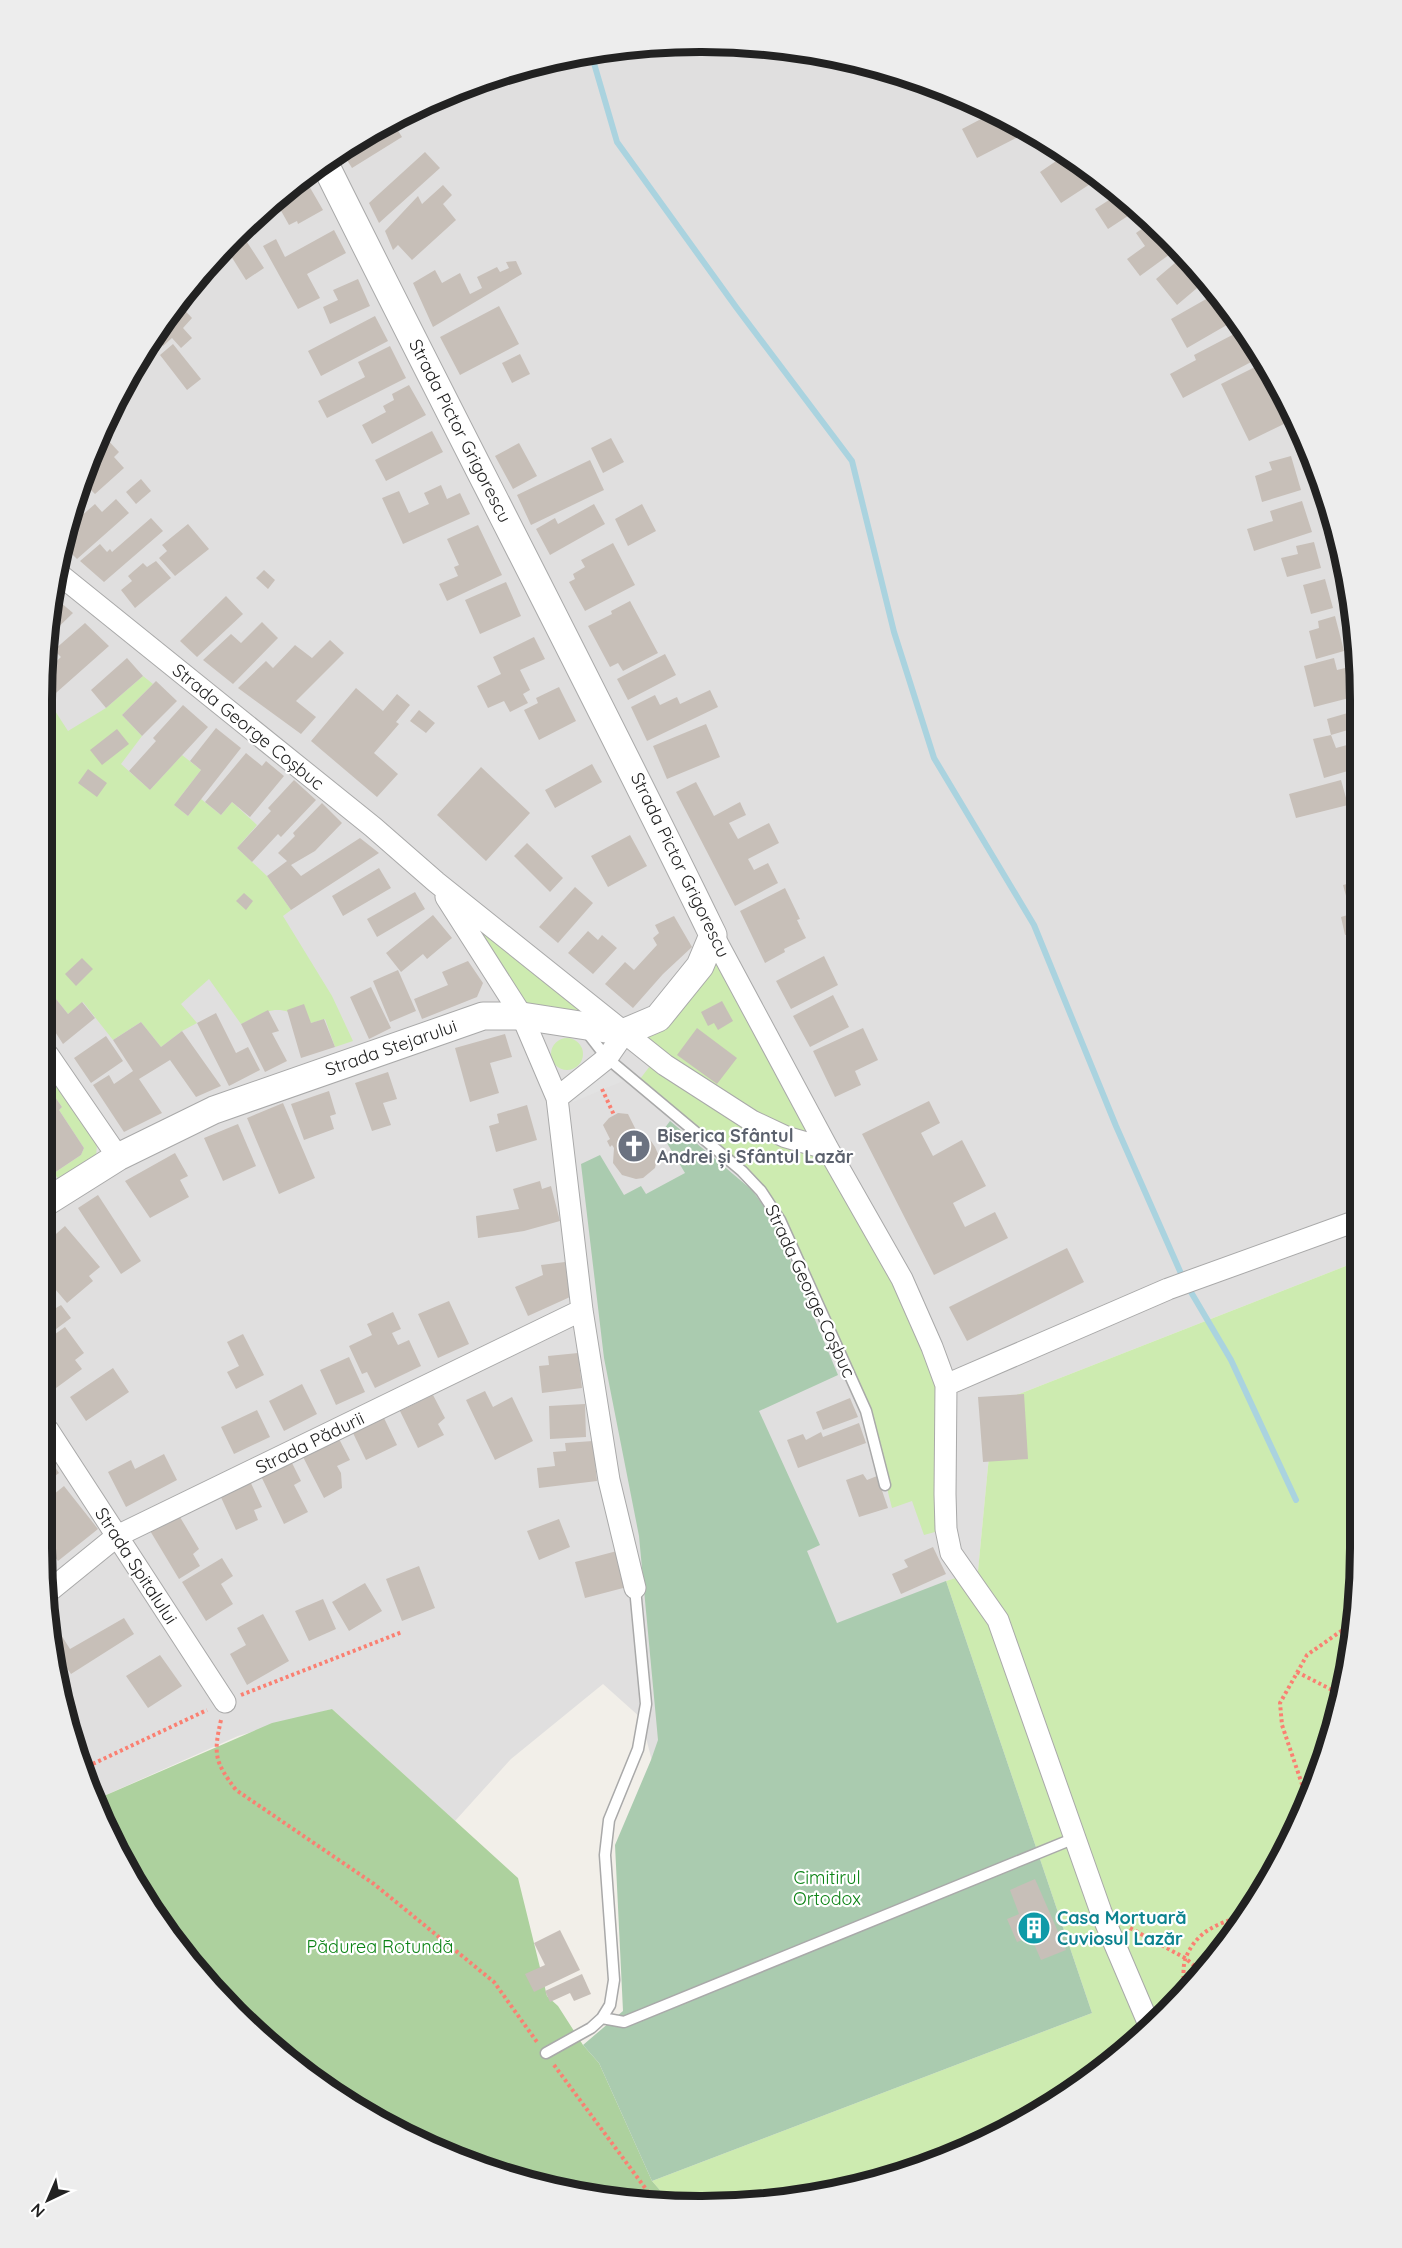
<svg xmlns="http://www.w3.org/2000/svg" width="1402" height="2248" viewBox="0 0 1402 2248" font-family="Quicksand,sans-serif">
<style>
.residential{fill:#e0dfdf}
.grass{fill:#cdebb0}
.forest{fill:#add19e}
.cemetery{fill:#aacbaf}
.parking{fill:#e2e2e2}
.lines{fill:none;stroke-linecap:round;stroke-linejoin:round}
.stream{stroke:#aad3df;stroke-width:6}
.building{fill:#c7bfb8}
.service-casing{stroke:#a9a9a9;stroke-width:13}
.minor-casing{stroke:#a9a9a9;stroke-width:23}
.tertiary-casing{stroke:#a9a9a9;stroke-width:29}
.path{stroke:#fa8072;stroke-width:4;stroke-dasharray:3 3;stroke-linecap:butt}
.service{stroke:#fff;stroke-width:10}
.minor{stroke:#fff;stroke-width:21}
.tertiary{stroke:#fff;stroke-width:27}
.labels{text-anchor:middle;stroke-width:4.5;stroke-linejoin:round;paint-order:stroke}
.street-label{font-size:18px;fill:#222;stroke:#fff}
.worship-label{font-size:18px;font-weight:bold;fill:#5b616d;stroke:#fff;text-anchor:start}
.park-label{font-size:18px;fill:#0c8416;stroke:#fff}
.culture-label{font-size:18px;font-weight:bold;fill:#0d838f;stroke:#fff;text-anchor:start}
.rim{fill:none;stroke:#222;stroke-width:8}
</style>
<rect width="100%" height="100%" fill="#f2efe9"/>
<!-- residential -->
<path class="residential" d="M744,43L872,65L993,110L1102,178L1197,267L1292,409L1337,530L1359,658L1356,1262L994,1404L978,1572L946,1581L1033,1843L707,1977L641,1718L603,1684L511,1759L455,1821L332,1709L238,1736L97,1799L77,1759L48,1633V615L92,448L178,300L267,205L372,130L489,77L615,48Z"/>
<!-- grass -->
<path class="grass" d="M143,676L153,684L122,715L142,736L121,764L150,790L182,755L201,770L174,805L188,816L201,799L221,815L232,802L257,825L237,848L267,876L291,910L283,916L332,996L353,1041L335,1047L325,1019L311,1023C278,1004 274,1007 241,1024L209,979L181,1004L197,1023L182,1031L161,1047L141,1022L113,1040L83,1002L68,1014L56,999L48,1005V700L68,731L106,708Z
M436,882L625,1032L658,1018L713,935L946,1385V1529L924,1535L912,1501L892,1508L875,1441L761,1191L637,1083L656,1058L625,1032L522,1016Z
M551 1054a16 16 0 1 1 32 0a16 16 0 1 1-32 0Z
M48,1074L97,1143L96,1158L59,1180L54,1173L81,1155L84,1148L59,1110L62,1107L48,1087Z
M1356,1262L1354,1633L1310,1799L1224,1948L1136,2042L1067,2095L992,2138L872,2183L787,2200L672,2204L652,2181L1092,2013L946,1581L978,1571L994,1404Z"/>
<!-- forest -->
<path class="forest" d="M332,1709L518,1878L547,1996L558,2006L583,2045L599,2063L652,2181L672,2204L658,2205L489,2171L372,2118L300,2070L206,1982L153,1913L97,1799L272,1723Z"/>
<!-- cemetery -->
<path class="cemetery" d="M670,1121L752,1190L773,1219L838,1375L759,1411L820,1545L807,1551L837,1623L946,1581L1092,2013L652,2181L599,2063L583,2045L623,2011L615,1845L651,1760L658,1740L639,1536L604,1358L581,1164L600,1155L624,1195L641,1186L646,1194L685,1173L661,1133Z"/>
<!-- parking -->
<path class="parking" d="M601,1062L623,1081L573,1102L570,1088Z"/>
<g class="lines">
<!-- stream -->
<path class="stream" d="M591,53L617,142L736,307L852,461L894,632L934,758L1034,925L1116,1126L1183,1278
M1188,1287L1231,1360L1296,1500"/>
</g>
<!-- building -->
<path class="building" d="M973,103L993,110L1028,132L977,158L962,129L981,119Z
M392,121L402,137L352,168L342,152L374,129Z
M425,152L440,168L379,223L369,203Z
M1065,155L1101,177L1061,203L1040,172Z
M305,179L323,210L298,224L297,221L289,225L275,200Z
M443,185L452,195L443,204L456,220L412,260L398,245L393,250L385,231L418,196L422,204Z
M1112,187L1137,210L1108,229L1095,209L1109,200L1104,193Z
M1150,223L1177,249L1140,276L1127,259L1145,246L1136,233Z
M334,230L346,253L307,274L320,298L298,309L263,246L276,239L285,257Z
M241,233L264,268L246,280L226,248Z
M1182,257L1203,283L1177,305L1156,279Z
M516,261L522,274L433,327L413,283L435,270L442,283L460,273L470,294L482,288L477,277L497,267L500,272L509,268L506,262Z
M358,279L370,306L330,324L323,307L338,300L333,290Z
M1215,294L1232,322L1187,348L1171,319Z
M177,302L192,318L183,328L192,338L181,348L172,338L163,346L156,338Z
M499,306L519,344L460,375L440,337Z
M375,316L388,341L321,376L308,351Z
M1238,332L1253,361L1183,398L1170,374L1196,360L1194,355Z
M173,344L201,379L187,390L160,355Z
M390,346L406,378L327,418L318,401L365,377L358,362Z
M520,354L530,374L512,383L502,363Z
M1257,366L1286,423L1249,441L1221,384Z
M409,385L426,415L372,444L362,425L386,412L383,406L394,400L392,394Z
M432,431L443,452L386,481L375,460Z
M104,436L119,452L114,457L124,468L95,494L83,482L92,448Z
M611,438L624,462L603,473L591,448Z
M519,443L537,476L513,489L495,456Z
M1291,456L1301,490L1262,502L1255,476L1272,470L1269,462Z
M590,460L604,490L531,525L517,495Z
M141,479L151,491L136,504L126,492Z
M441,485L447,499L460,493L470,514L403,544L382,498L399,491L409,513L429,504L424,493Z
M116,499L129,513L77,559L66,548L72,524L95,504L102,512Z
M1302,501L1312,532L1254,551L1247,529L1273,521L1270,511Z
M594,504L605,524L550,555L536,529L555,518L558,524Z
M642,504L656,531L628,546L615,519Z
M151,518L163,531L104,582L80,561L100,544L107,552L110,549L112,552Z
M188,524L209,549L175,576L159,558L167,551L162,545Z
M478,525L502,575L447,601L439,584L458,576L454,567L459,565L447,539Z
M1314,542L1321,568L1287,577L1281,558L1298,554L1296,546Z
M613,543L635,585L585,611L569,582L575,579L573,574L585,567L581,560Z
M156,561L171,578L135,608L121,590L132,581L128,576L143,563L147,567Z
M264,570L275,580L268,589L256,578Z
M1325,579L1333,608L1311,614L1303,585Z
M506,582L521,616L480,634L465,600Z
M53,596L73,613L48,637V615Z
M226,596L243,614L197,657L180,641Z
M630,601L658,653L623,671L618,663L610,667L588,626L612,614L611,611Z
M1335,616L1344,651L1316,659L1309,631L1319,628L1318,621Z
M262,622L278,638L233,684L203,660L231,634L241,643Z
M85,623L109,646L48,700V669L61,657L54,650Z
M534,637L545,659L520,670L530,690L523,694L528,703L510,712L504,701L488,708L477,686L501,674L493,657Z
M330,640L344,653L296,701L316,717L301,734L238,688L266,661L273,668L295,645L312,658Z
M665,654L676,675L628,700L617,679Z
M127,658L143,676L106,708L91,690Z
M1334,658L1337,670L1349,667L1357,696L1314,707L1304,666Z
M156,681L177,701L142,736L122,715Z
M559,687L576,721L539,740L524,710L538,703L536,698Z
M356,688L383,711L397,694L410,705L396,722L399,724L374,753L398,774L377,797L311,741Z
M710,690L718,707L647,741L631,707L655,695L660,705L677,697L680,704Z
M183,705L208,727L150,790L129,771L156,741L153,738Z
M419,710L435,723L426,733L410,721Z
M1358,710V727L1331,735L1327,719Z
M706,724L720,757L667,779L653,746Z
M216,728L241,748L188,816L174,805L201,770L190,761Z
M117,729L129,744L102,765L90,750Z
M1331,735L1336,748L1358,742V768L1324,778L1313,739Z
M246,753L262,766L266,761L284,776L250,817L232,802L221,815L205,802Z
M592,764L602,782L555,808L545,790Z
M481,767L530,813L486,861L437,815Z
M88,769L107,783L97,797L78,783Z
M294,780L316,800L281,837L278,834L252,862L237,848L271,811L268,808Z
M1341,780L1348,805L1296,818L1289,794Z
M696,782L714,816L740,802L746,815L729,823L738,839L769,823L779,843L748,859L754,870L768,863L778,883L735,906L676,792Z
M1358,785V825H1357L1347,788Z
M322,803L342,823L315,851L291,865L301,876L360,838L379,853L291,910L267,876L287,861L278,853L295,836L293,833Z
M630,835L647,866L608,887L591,856Z
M527,843L563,878L550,892L514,856Z
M379,868L391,888L343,916L332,896Z
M1358,881L1357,932L1345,935L1341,917L1351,914L1343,885Z
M575,887L593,903L558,943L539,927Z
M785,888L800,919L797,920L806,938L784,949L785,952L765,963L740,911Z
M415,892L425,909L377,937L367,919Z
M244,893L253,901L246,910L236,901Z
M433,915L452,938L427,959L423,954L401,972L386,953Z
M674,916L692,947L663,974L633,1008L605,984L625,962L634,970L657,945L653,938L659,933L655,925Z
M588,931L598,940L602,935L617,948L593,974L568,953Z
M824,956L838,985L791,1009L776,981Z
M82,958L93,969L76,986L65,974Z
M468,961L483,983L477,997L422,1019L414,999L448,985L442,972Z
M398,970L416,1011L390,1022L373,981Z
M371,987L391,1028L369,1039L350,997Z
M833,995L849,1027L810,1047L793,1016Z
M56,999L68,1014L82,1002L95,1018L63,1044L48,1021V1005Z
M722,1001L733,1021L718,1030L714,1023L708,1026L701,1012Z
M304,1004L311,1023L324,1019L335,1047L301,1058L287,1010Z
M268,1010L279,1031L272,1033L287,1061L265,1072L241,1024Z
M216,1013L236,1053L248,1047L260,1070L229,1086L197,1023Z
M141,1022L161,1047L182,1031L221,1086L196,1097L170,1060L139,1079L162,1113L124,1132L93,1085L109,1075L114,1084L133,1071L113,1040Z
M697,1028L737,1058L717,1084L677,1055Z
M863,1028L878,1060L855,1071L861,1085L835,1097L813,1051Z
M505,1034L512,1057L490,1063L499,1093L470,1102L455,1048Z
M106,1036L123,1061L91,1083L74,1058Z
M388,1072L397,1099L383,1103L391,1125L372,1131L355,1083Z
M48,1087L62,1107L59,1110L84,1148L81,1155L54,1173L48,1163Z
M329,1091L336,1114L330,1116L334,1129L304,1140L291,1104Z
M929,1101L940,1123L921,1133L933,1156L962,1140L986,1186L953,1203L965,1227L995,1212L1008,1238L934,1275L862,1134Z
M283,1103L315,1178L279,1194L247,1118Z
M527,1105L537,1140L496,1152L489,1126L499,1123L497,1114Z
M618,1113L628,1114L638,1134L651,1141L655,1147L658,1154L655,1168L643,1178L636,1179L622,1175L613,1163L614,1148L612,1145L610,1147L607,1141L610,1139L603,1125L609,1118Z
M238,1124L256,1166L223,1181L204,1138Z
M175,1153L188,1176L180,1180L189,1197L150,1218L125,1181Z
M540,1181L542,1189L551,1186L560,1221L524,1231L478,1238L476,1216L519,1209L513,1189Z
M98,1195L141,1261L121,1274L78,1208Z
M65,1226L100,1267L89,1276L93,1281L67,1303L49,1282L48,1284V1241Z
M1067,1248L1084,1282L967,1341L949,1307Z
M565,1262L570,1297L528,1316L515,1287L543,1275L541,1265Z
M449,1301L469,1344L438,1358L418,1314Z
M61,1305L71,1318L48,1335V1306L51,1311Z
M393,1312L401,1329L392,1333L398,1345L409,1340L421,1366L375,1388L367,1372L362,1374L349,1346L372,1335L367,1324Z
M65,1327L84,1353L75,1360L82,1369L52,1391L48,1385V1339Z
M243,1334L264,1375L236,1389L227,1372L239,1366L227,1342Z
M578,1353L582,1388L542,1393L539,1366L549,1365L548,1356Z
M349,1357L365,1392L336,1405L320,1370Z
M113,1368L129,1392L86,1421L70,1397Z
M302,1384L317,1414L284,1431L269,1401Z
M485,1391L493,1407L512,1397L533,1441L495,1460L466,1400Z
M1024,1394L1028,1459L983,1462L978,1397Z
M433,1395L445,1418L438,1424L444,1435L418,1448L400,1411Z
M850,1398L858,1417L823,1430L816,1412Z
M585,1404L586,1437L550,1439L549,1406Z
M257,1410L270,1437L234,1454L221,1427Z
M384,1418L397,1445L366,1460L353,1433Z
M859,1423L866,1443L798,1468L787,1440L803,1434L806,1440L821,1432L823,1437Z
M337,1435L350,1460L337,1466L341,1473L342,1488L324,1498L301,1453Z
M593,1441L597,1481L539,1488L537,1468L555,1466L553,1452L566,1451L565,1443Z
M164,1454L177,1480L126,1507L108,1472L131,1460L135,1469Z
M48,1457L59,1473L48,1481Z
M290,1459L301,1481L294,1485L308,1512L284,1524L260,1474Z
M863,1474L867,1480L877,1476L888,1508L859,1517L846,1480Z
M249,1479L262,1507L254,1510L258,1520L236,1530L219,1493Z
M64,1486L98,1529L58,1561L48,1548V1514L52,1511L48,1506V1499Z
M177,1512L199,1549L193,1554L200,1566L179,1579L149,1529Z
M559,1519L570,1547L539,1560L527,1531Z
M933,1547L946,1574L901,1594L892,1574L908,1567L904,1560Z
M617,1551L627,1587L585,1598L575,1562Z
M222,1558L233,1576L221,1584L233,1604L206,1621L182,1582Z
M419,1566L435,1608L402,1621L386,1579Z
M365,1583L382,1611L349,1631L332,1602Z
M323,1599L336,1629L309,1641L295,1611Z
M263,1614L289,1661L247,1685L230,1654L246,1645L237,1628Z
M124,1618L134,1634L71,1674L51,1646L49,1638L58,1630L70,1649Z
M160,1655L182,1686L148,1708L126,1676Z
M1035,1879L1066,1950L1041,1960L1031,1937L1017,1942L1007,1919L1019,1914L1010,1890Z
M560,1930L580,1970L534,1992L525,1974L545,1965L534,1943Z
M582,1974L591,1994L574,2001L570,1993L550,2002L545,1991Z"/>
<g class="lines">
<!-- service casing -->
<g class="service-casing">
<path id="service" d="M586,1031L607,1058L742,1171L761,1191L780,1220L866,1411L885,1485
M602,2018L624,2022L1075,1838
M546,2053L591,2028L602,2018L610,2005L614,1980L605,1855L609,1820L638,1749L646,1704L635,1588"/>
</g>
<!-- minor casing -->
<g class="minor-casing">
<path id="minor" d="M59,574L373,827L436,882L665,1065L752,1121L786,1137L828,1149
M446,897L522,1016L557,1098L582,1310L609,1480L635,1588
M713,935L828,1149L902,1279L932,1347L946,1385L945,1494L946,1529L951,1553L998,1620L1101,1912L1150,2027
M48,1055L118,1157
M557,1098L607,1058L625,1032
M946,1385L1168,1289L1356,1221
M48,1430L225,1702
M48,1592L117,1536L582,1310"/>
</g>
<!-- tertiary casing -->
<g class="tertiary-casing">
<path id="tertiary" d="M48,1201L118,1157L214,1110L483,1016H522L625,1032L658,1018L700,966L713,935C587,676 453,422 325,164"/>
</g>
<!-- path -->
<path class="path" d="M602,1089L614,1115
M1297,1672L1338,1693
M241,1695L402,1632
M221,1720C213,1755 215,1762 236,1790L374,1884L494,1982L537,2042
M82,1769L207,1710
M1308,1802L1282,1725L1280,1703L1307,1655L1354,1622
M1130,1928L1185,1958L1202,1972
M1184,1991C1184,1981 1182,1966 1186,1957C1197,1931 1217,1924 1242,1916
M554,2065L657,2204"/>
<!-- service -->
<use href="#service" class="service"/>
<!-- minor -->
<use href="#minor" class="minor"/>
<!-- tertiary -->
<use href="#tertiary" class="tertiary"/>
</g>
<!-- icons -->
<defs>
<g id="church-disc" transform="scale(1.725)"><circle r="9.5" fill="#6b7280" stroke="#fff"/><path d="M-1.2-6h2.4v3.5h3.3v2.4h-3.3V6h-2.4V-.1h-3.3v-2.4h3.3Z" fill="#fff"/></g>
<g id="building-disc" transform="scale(1.725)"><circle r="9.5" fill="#0f9aa8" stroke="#fff"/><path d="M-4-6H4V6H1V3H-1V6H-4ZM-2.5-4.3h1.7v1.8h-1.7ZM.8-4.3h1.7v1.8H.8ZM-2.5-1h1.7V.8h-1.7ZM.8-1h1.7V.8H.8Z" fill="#fff"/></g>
</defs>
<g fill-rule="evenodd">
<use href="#church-disc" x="634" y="1146"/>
<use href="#building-disc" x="1034" y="1928"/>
</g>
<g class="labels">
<!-- street labels -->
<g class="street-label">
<text transform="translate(460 431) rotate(63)" y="6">Strada Pictor Grigorescu</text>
<text transform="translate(248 727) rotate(39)" y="6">Strada George Coșbuc</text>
<text transform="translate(680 865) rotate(64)" y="6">Strada Pictor Grigorescu</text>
<text transform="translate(391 1048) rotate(-19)" y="6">Strada Stejarului</text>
<text transform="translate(810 1291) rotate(65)" y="6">Strada George Coșbuc</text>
<text transform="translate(310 1443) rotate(-26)" y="6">Strada Pădurii</text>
<text transform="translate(136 1566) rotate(57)" y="6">Strada Spitalului</text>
</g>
<!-- worship labels -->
<g class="worship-label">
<text x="657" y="1142">Biserica Sfântul<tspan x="657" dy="21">Andrei și Sfântul Lazăr</tspan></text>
</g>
<!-- park labels -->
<g class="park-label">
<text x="827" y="1884">Cimitirul<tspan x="827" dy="21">Ortodox</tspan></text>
<text x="380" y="1953">Pădurea Rotundă</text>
</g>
<!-- culture labels -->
<g class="culture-label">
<text x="1057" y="1924">Casa Mortuară<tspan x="1057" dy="21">Cuviosul Lazăr</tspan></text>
</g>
</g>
<!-- crop -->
<path d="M0 0H1402V2248H0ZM700 52H702A648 648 0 0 1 1350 700V1548A648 648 0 0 1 702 2196H700A648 648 0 0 1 52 1548V700A648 648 0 0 1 700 52Z" fill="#ededed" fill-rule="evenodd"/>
<path class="rim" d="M700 52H702A648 648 0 0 1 1350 700V1548A648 648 0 0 1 702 2196H700A648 648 0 0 1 52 1548V700A648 648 0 0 1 700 52Z"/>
<!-- north arrow -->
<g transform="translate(48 2200) rotate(224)" stroke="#ffffff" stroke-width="4.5" paint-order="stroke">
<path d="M0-4.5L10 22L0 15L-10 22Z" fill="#222222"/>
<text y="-9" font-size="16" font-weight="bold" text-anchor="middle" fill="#222222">N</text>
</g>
</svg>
